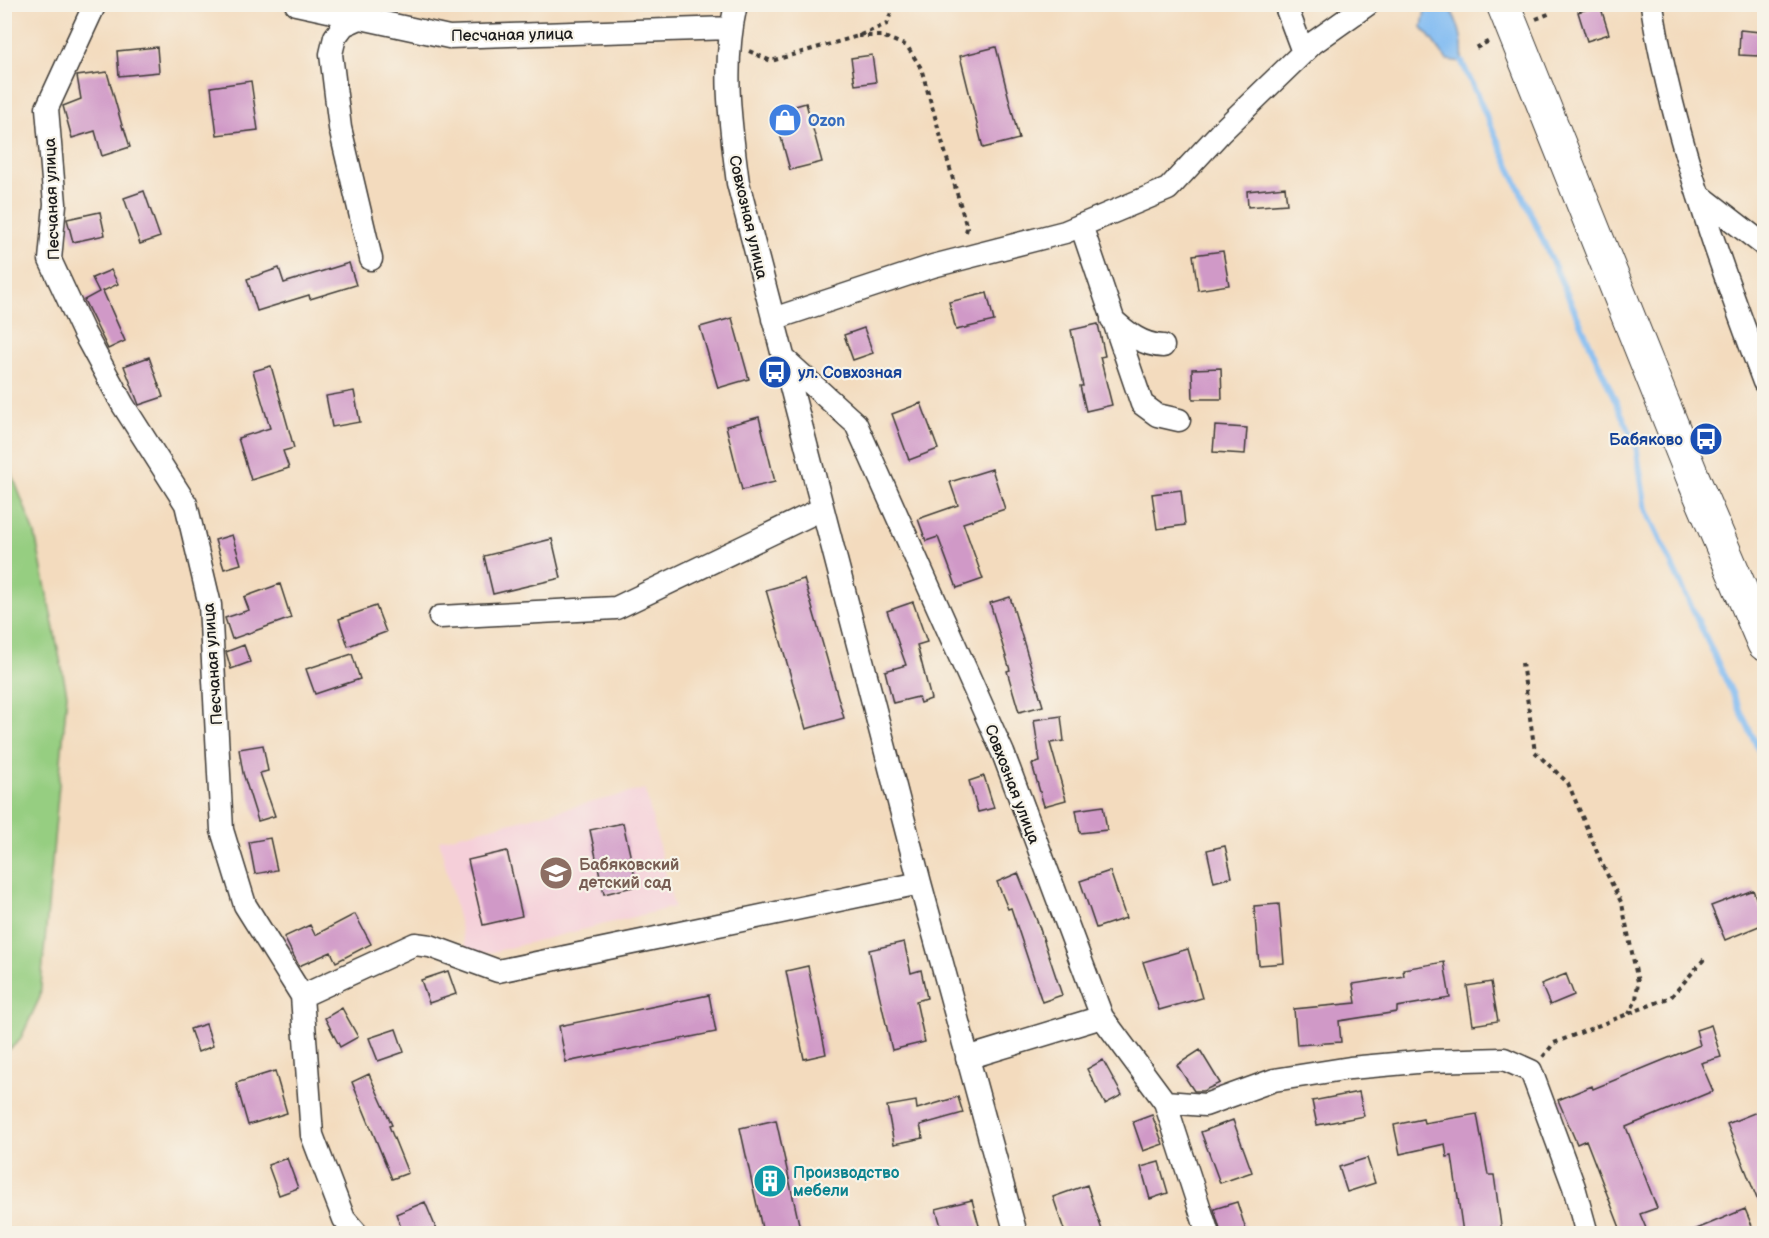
<svg xmlns="http://www.w3.org/2000/svg" width="1769" height="1238" viewBox="0 0 1769 1238" font-family="'Balsamiq Sans',sans-serif">
<style>
.built{fill:#f5cfd9}
.green{fill:#96ce81;stroke:#59754e;stroke-width:1.5}
.water{fill:#81bbf2;stroke:#4e6c87;stroke-width:1.5}
.lines{fill:none;stroke-linecap:round;stroke-linejoin:round}
.stream{stroke:#81bbf2;stroke-width:6}
.building{fill:#d099c7}
.minor-casing{stroke:#3c3934;stroke-width:25}
.trunk-casing{stroke:#3c3934;stroke-width:35}
.path{stroke:#3c3934;stroke-width:4;stroke-dasharray:4.5 4.5;stroke-linecap:butt}
.minor{stroke:#fff;stroke-width:22}
.trunk{stroke:#fff;stroke-width:33}
.labels{text-anchor:middle;stroke-width:4.5;stroke-linejoin:round;paint-order:stroke}
.street-label{font-size:16px;fill:#1c1c1c;stroke:#f7f3e8}
.shop-label{font-size:16px;font-weight:bold;fill:#366cbe;stroke:#f7f3e8;text-anchor:start}
.transit-label{font-size:16px;font-weight:bold;fill:#164399;stroke:#f7f3e8;text-anchor:start}
.education-label{font-size:16px;font-weight:bold;fill:#785e54;stroke:#f7f3e8;text-anchor:start}
.culture-label{font-size:16px;font-weight:bold;fill:#0d838f;stroke:#f7f3e8;text-anchor:start}
</style>
<rect width="100%" height="100%" fill="#f7f3e8"/>
<filter id="ink" filterUnits="userSpaceOnUse"><feTurbulence type="fractalNoise" baseFrequency=".0167" numOctaves="2"/><feDisplacementMap in="SourceGraphic" scale="12" xChannelSelector="R" yChannelSelector="G"/><feConvolveMatrix kernelMatrix="1 2 1 2 8 2 1 2 1" color-interpolation-filters="sRGB"/></filter>
<filter id="wash" filterUnits="userSpaceOnUse"><feTurbulence type="fractalNoise" baseFrequency=".008" numOctaves="4" result="noise"/><feDisplacementMap in="SourceGraphic" scale="24" xChannelSelector="R" yChannelSelector="G"/><feGaussianBlur stdDeviation="1.35" result="paint"/><feColorMatrix in="noise" values="0 0 0 0 0 0 0 0 0 0 0 0 0 0 0 0 0 1.4 0 .05"/><feComposite in="paint" operator="in"/></filter>
<g filter="url(#wash)">
<rect width="100%" height="100%" fill="#f3dbbe"/>
<!-- built -->
<path class="built" d="M645,789L674,907L468,958L439,840Z"/>
<!-- green -->
<path class="green" d="M4,453L35,534L67,694L40,997L20,1040L5,1053Z"/>
<!-- water -->
<path class="water" d="M1426,5H1448C1459,23 1464,40 1462,62L1447,60L1422,27Z"/>
<g class="lines">
<!-- stream -->
<path class="stream" d="M1462,62L1636,446L1646,510L1764,761"/>
</g>
<g id="blocks">
<!-- building -->
<path class="building" d="M1600,5L1609,34L1587,41L1578,12Z
M1740,30L1760,32L1759,56L1739,55Z
M157,47L159,72L119,76L117,51Z
M996,47L1019,139L983,148L960,56Z
M872,55L876,82L855,85L851,58Z
M107,72L123,129L124,128L130,147L102,156L95,131L72,138L63,106L81,99L77,76Z
M251,81L258,130L217,135L211,87Z
M806,103L822,162L790,170L774,112Z
M1285,187L1287,204L1248,207L1247,191Z
M144,191L160,237L140,244L124,198Z
M100,212L105,235L73,242L67,219Z
M1223,251L1229,285L1198,290L1193,255Z
M349,263L356,285L310,299L309,295L257,311L247,279L279,268L284,283Z
M111,270L118,284L103,291L125,341L108,349L84,300L99,292L92,278Z
M987,293L994,321L956,330L949,302Z
M732,318L749,379L718,388L700,327Z
M1098,324L1105,356L1100,357L1112,405L1086,411L1080,386H1083L1071,330Z
M864,328L873,353L853,360L844,335Z
M149,357L163,397L139,405L124,366Z
M271,366L294,448L283,451L289,468L251,480L238,438L270,428L253,371Z
M1221,368L1222,399H1193L1192,369Z
M354,391L360,422L332,427L326,396Z
M921,403L938,449L909,460L892,414Z
M759,417L775,482L742,490L726,426Z
M1215,426L1247,428L1245,454L1213,452Z
M992,469L1005,509L963,523L983,579L957,588L938,537L926,541L918,519L958,505L950,482Z
M1181,490L1185,525L1157,529L1152,494Z
M232,535L241,564L224,569L215,540Z
M552,539L561,578L493,594L484,556Z
M804,579L844,718L806,729L766,590Z
M280,584L291,618L232,639L225,618L249,610L244,597Z
M1010,597L1043,706L1019,712L1007,671L1010,670L990,603Z
M913,602L927,642L917,645L931,699L920,703L918,697L893,703L885,671L906,665L887,611Z
M376,606L386,632L348,646L339,619Z
M244,645L250,662L231,669L226,652Z
M352,654L360,679L315,694L306,669Z
M1061,716L1064,741L1050,743L1066,800L1044,806L1032,764L1040,762L1034,720Z
M263,745L268,771L260,773L275,816L258,821L243,773L239,749Z
M984,776L994,808L978,812L969,781Z
M1103,806L1107,830L1080,833L1076,810Z
M623,823L637,886L604,894L590,830Z
M270,838L277,870L255,874L249,842Z
M1225,846L1232,877L1214,882L1207,850Z
M507,851L522,916L483,925L468,860Z
M1110,871L1126,918L1096,928L1080,881Z
M1018,873L1039,926L1062,995L1042,1002L1011,908L1008,909L997,882Z
M1753,890L1764,919V924L1725,940L1711,906Z
M1279,904L1284,963L1259,965L1254,906Z
M355,914L371,944L336,962L331,952L299,966L284,937L310,925L315,935Z
M904,942L911,973L921,970L927,998L916,1001L925,1042L892,1050L869,950Z
M1188,949L1202,998L1159,1010L1143,962Z
M1444,962L1450,998L1397,1007V1012L1339,1021L1341,1042L1297,1045L1294,1009L1356,1003L1353,984L1404,976L1403,969Z
M808,966L826,1054L804,1059L786,971Z
M448,971L456,994L429,1003L421,980Z
M1566,974L1574,995L1550,1005L1541,984Z
M1491,982L1498,1021L1473,1025L1467,986Z
M709,995L716,1032L566,1062L559,1026Z
M342,1008L358,1037L340,1047L325,1018Z
M206,1024L213,1046L198,1052L190,1029Z
M1711,1025L1721,1057L1701,1063L1713,1091L1626,1127L1657,1208L1640,1214L1648,1233H1622L1586,1140L1577,1144L1558,1100L1592,1086L1593,1089L1700,1045L1696,1030Z
M396,1029L404,1052L378,1061L369,1038Z
M1200,1050L1220,1083L1203,1091H1194L1177,1065Z
M1103,1060L1122,1095L1105,1104L1087,1069Z
M275,1071L287,1113L248,1125L236,1083Z
M369,1074L392,1125L389,1126L408,1173L392,1179L352,1082Z
M1359,1092L1364,1116L1317,1125L1312,1101Z
M958,1097L963,1113L920,1125L923,1138L894,1144L887,1106L916,1101L917,1109Z
M1764,1109V1216L1727,1124Z
M1477,1114L1488,1175H1494L1502,1233H1463L1452,1156L1447,1157L1445,1144L1400,1154L1394,1125L1423,1119L1424,1123Z
M1152,1115L1163,1144L1143,1151L1133,1122Z
M776,1120L801,1233H763L740,1128Z
M1233,1120L1252,1172L1220,1183L1201,1132Z
M287,1158L298,1188L279,1195L268,1165Z
M1367,1158L1375,1183L1347,1192L1339,1167Z
M1159,1162L1168,1193L1150,1199L1141,1167Z
M1087,1185L1103,1233H1065L1053,1197Z
M972,1200L981,1233H943L936,1209Z
M425,1202L438,1233H403L396,1214Z
M1237,1202L1247,1233H1221L1214,1209Z
M1745,1209L1755,1233H1687Z"/>
</g>
</g>
<g filter="url(#ink)">
<use href="#blocks" fill-opacity="0" stroke="#3c3934" stroke-width="1.5"/>
<g class="lines">
<!-- minor casing -->
<g class="minor-casing">
<path id="minor" d="M95,4L47,108L55,204L50,260L84,333L123,405L186,504L210,605L222,830L245,905L302,996L312,1135L344,1219L357,1234
M296,4L449,37L731,28
M736,4C722,66 730,122 738,183L920,883L1016,1234
M1285,4L1303,52
M1652,4C1656,38 1664,70 1672,103C1696,198 1730,290 1764,382
M360,18L344,25L335,37L331,54L340,128L371,259
M1698,194L1764,245
M1081,225L1142,404L1157,415L1179,420
M773,319L933,266L1065,232L1168,189L1221,132L1313,43L1368,4
M1112,319C1127,333 1142,345 1163,346
M782,357L856,424L1003,753L1102,1017L1165,1102L1208,1234
M440,617L616,608L822,509
M302,996L415,944L430,946L498,971L920,883
M967,1058L1102,1017
M1165,1102L1205,1105L1274,1080L1350,1068L1428,1061L1504,1059L1531,1071L1574,1187L1587,1234"/>
</g>
<!-- trunk casing -->
<g class="trunk-casing">
<path id="trunk" d="M1503,4L1693,478L1764,644"/>
</g>
<!-- path -->
<path class="path" d="M1536,19L1551,13
M858,36H882L907,46L921,68L967,228L965,236
M1476,48L1491,40
M749,51L771,61L858,36L887,24L894,4
M1522,663L1535,752L1568,783L1602,864L1622,904L1638,982L1636,1000L1629,1014
M1543,1057L1554,1043L1671,997L1706,957"/>
<!-- minor -->
<use href="#minor" class="minor"/>
<!-- trunk -->
<use href="#trunk" class="trunk"/>
</g>
</g>
<!-- icons -->
<defs>
<g id="shop-disc" transform="scale(1.725)"><circle r="9.5" fill="#3f7fe0" stroke="#f7f3e8"/><path d="M-5-2.5h2.3a2.7 3.5 0 0 1 5.4 0H5L5.5 6h-11ZM-1.5-2.5h3a1.5 2.3 0 0 0-3 0Z" fill="#fff"/></g>
<g id="bus-disc" transform="scale(1.725)"><circle r="9.5" fill="#1a4fb4" stroke="#f7f3e8"/><path d="M-5-6H5V4H4V6H2V4H-2V6H-4V4H-5ZM-3.5-4V0h7V-4ZM-3.5 1.2v1.5H-2V1.2ZM2 1.2v1.5H3.5V1.2Z" fill="#fff"/></g>
<g id="school-disc" transform="scale(1.725)"><circle r="9.5" fill="#8d6e63" stroke="#f7f3e8"/><path d="M0-5L7-2L0 1L-7-2ZM-4 1L0 2.5L4 1V4Q0 6-4 4Z" fill="#fff"/></g>
<g id="building-disc" transform="scale(1.725)"><circle r="9.5" fill="#0f9aa8" stroke="#f7f3e8"/><path d="M-4-6H4V6H1V3H-1V6H-4ZM-2.5-4.3h1.7v1.8h-1.7ZM.8-4.3h1.7v1.8H.8ZM-2.5-1h1.7V.8h-1.7ZM.8-1h1.7V.8H.8Z" fill="#fff"/></g>
</defs>
<g fill-rule="evenodd">
<use href="#shop-disc" x="785" y="120"/>
<use href="#bus-disc" x="775" y="372"/>
<use href="#bus-disc" x="1706" y="439"/>
<use href="#school-disc" x="556" y="873"/>
<use href="#building-disc" x="770" y="1181"/>
</g>
<g class="labels">
<!-- street labels -->
<g class="street-label">
<text transform="translate(512 34) rotate(-1)" y="6">Песчаная улица</text>
<text transform="translate(51 199) rotate(-92)" y="6">Песчаная улица</text>
<text transform="translate(749 217) rotate(77)" y="6">Совхозная улица</text>
<text transform="translate(212 664) rotate(-94)" y="6">Песчаная улица</text>
<text transform="translate(1013 784) rotate(69)" y="6">Совхозная улица</text>
</g>
<!-- shop labels -->
<g class="shop-label">
<text x="808" y="126">Ozon</text>
</g>
<!-- transit labels -->
<g class="transit-label">
<text x="798" y="378">ул. Совхозная</text>
<text x="1683" y="445" text-anchor="end">Бабяково</text>
</g>
<!-- education labels -->
<g class="education-label">
<text x="579" y="870">Бабяковский<tspan x="579" dy="18">детский сад</tspan></text>
</g>
<!-- culture labels -->
<g class="culture-label">
<text x="793" y="1178">Производство<tspan x="793" dy="18">мебели</tspan></text>
</g>
</g>
<!-- margin -->
<rect width="1769" height="1238" fill="none" stroke="#f7f3e8" stroke-width="24"/>
</svg>
